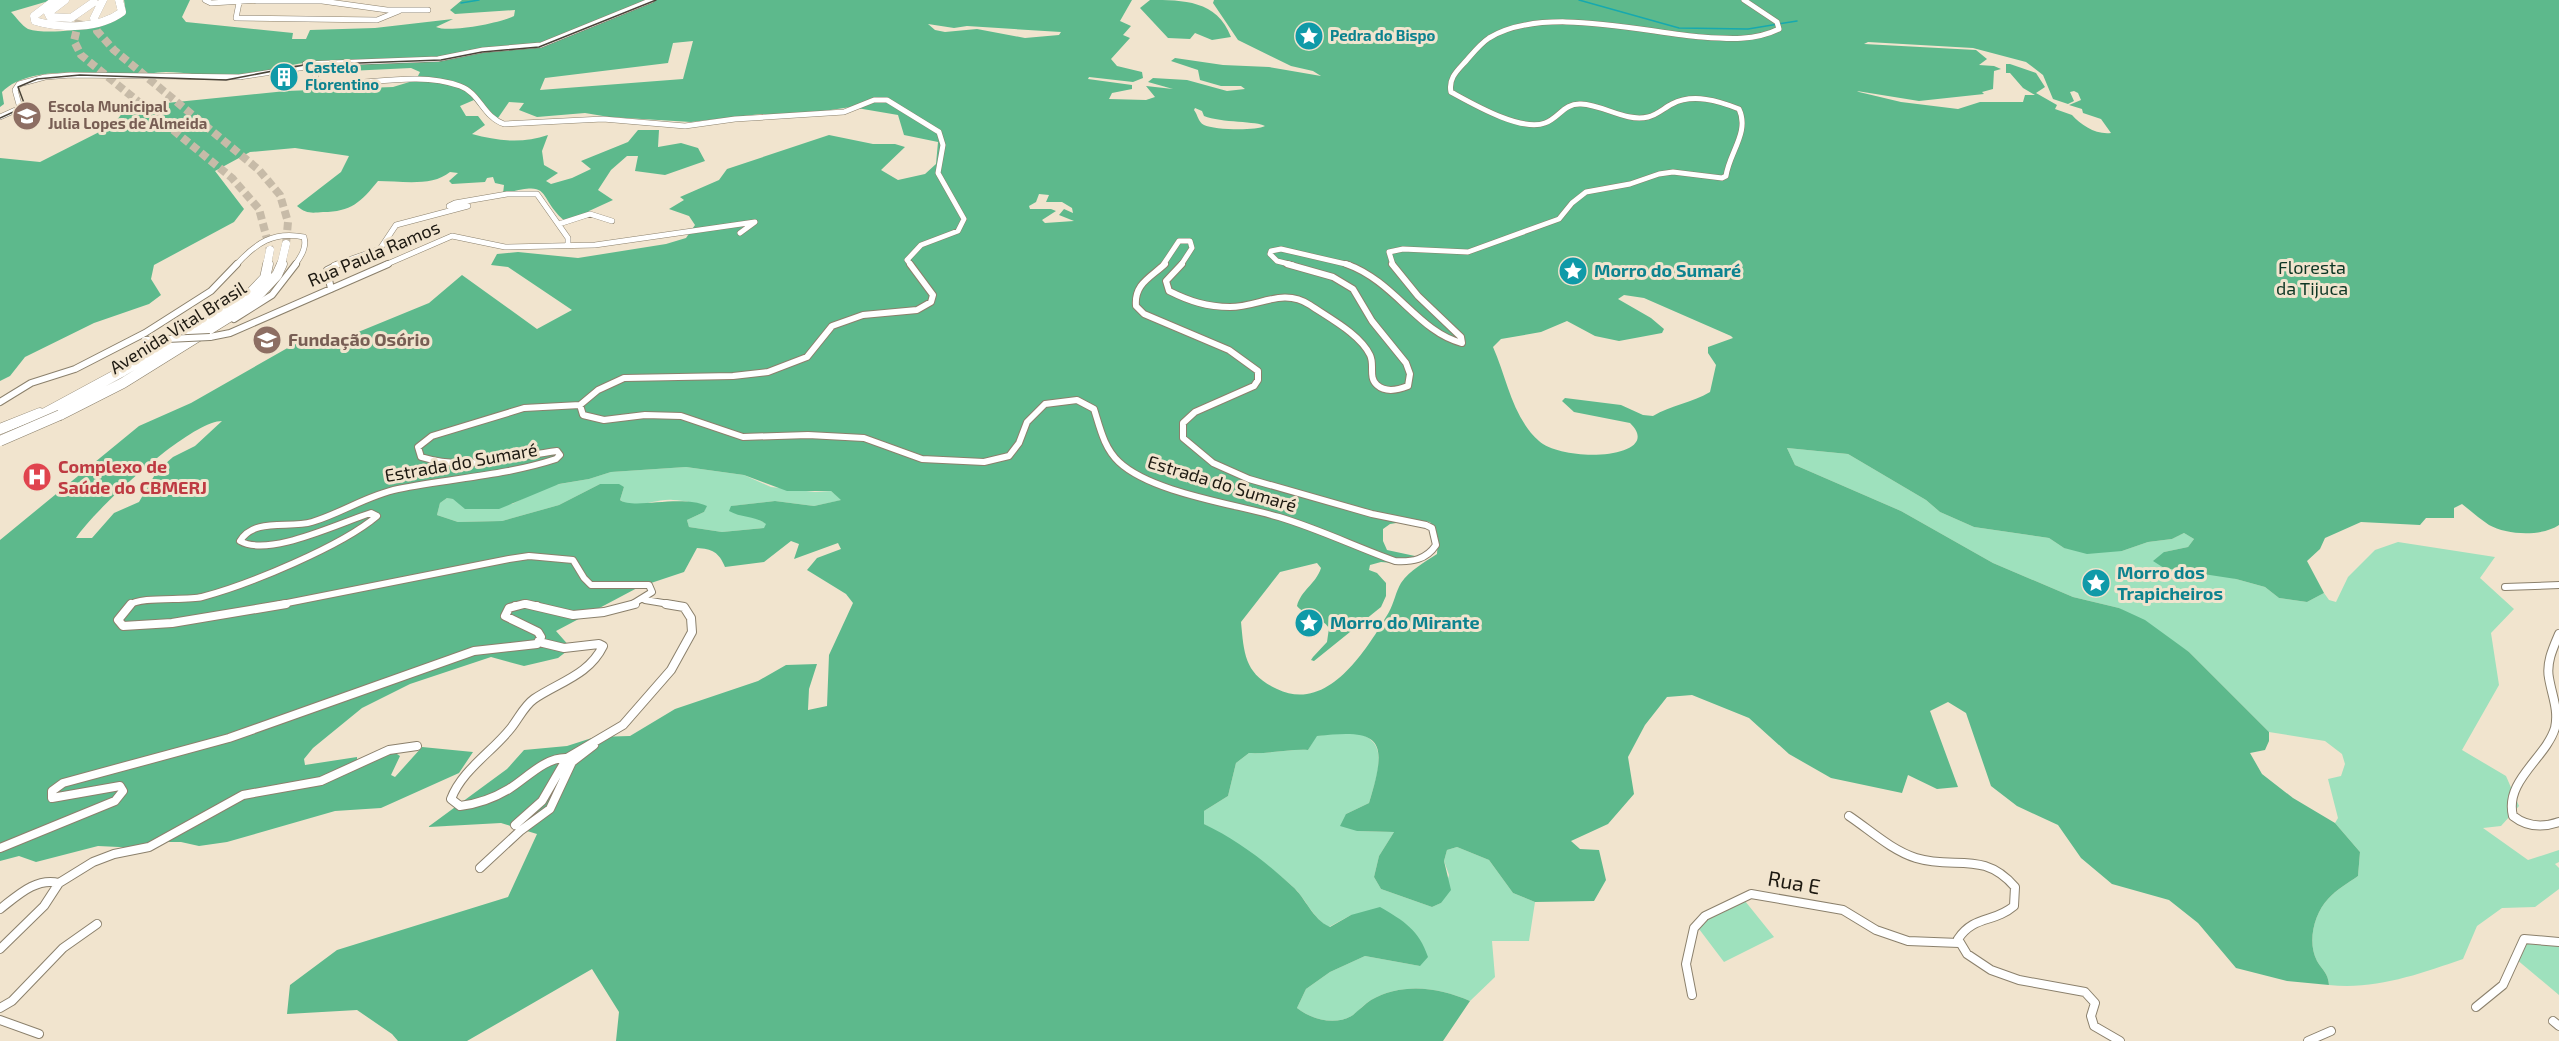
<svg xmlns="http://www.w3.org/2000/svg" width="2559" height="1041" viewBox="0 0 2559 1041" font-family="'Exo 2',sans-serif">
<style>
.green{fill:#9ee1bd}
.forest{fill:#5db98c;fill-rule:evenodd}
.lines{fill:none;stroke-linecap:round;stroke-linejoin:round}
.stream{stroke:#16a9af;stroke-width:1.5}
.highway-tunnel{stroke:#c7bba8;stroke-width:8;stroke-dasharray:8 4;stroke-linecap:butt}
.minor-far2-casing{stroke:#8b806c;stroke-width:6}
.minor-far1-casing{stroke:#8b806c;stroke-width:8}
.minor-casing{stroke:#8b806c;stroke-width:10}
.highway-far1-casing{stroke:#8b806c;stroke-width:8}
.highway-casing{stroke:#8b806c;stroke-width:11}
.minor-far2{stroke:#fff;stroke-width:5}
.minor-far1{stroke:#fff;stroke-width:6}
.minor{stroke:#fff;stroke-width:8}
.highway-far1{stroke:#fff;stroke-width:8}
.highway{stroke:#fff;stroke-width:10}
.tram{stroke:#4a4439;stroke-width:1.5}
.minor-bridge-casing{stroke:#8b806c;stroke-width:8;stroke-linecap:butt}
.highway-bridge-casing{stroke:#8b806c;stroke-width:11;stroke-linecap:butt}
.minor-bridge{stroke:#fff;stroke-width:6}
.highway-bridge{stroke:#fff;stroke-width:10}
.labels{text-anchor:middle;stroke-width:6;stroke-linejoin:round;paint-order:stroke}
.far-culture-label{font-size:15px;font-weight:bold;fill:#0d838f;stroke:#f1e4ce;text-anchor:start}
.far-education-label{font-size:15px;font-weight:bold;fill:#785e54;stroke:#f1e4ce;text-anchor:start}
.street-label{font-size:18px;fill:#1d1911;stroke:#f1e4ce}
.park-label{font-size:18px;fill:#0e3725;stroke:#f1e4ce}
.culture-label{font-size:18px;font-weight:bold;fill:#0d838f;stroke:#f1e4ce;text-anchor:start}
.education-label{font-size:18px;font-weight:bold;fill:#785e54;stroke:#f1e4ce;text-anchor:start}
.health-label{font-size:18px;font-weight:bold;fill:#be3a42;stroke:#f1e4ce;text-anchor:start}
.near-street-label{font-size:21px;fill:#1d1911;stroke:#f1e4ce}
</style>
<rect width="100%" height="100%" fill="#f1e4ce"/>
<!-- green -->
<path class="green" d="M1787,448L1848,454L1926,500L1940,512L1974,527L2049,538L2064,548L2122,551L2148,542L2172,539L2184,533L2194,539L2188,547L2164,552L2236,579L2265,587L2279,598L2307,602L2324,593L2329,600L2336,602L2348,577L2375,550L2398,542L2495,557L2480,578L2514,609L2491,633L2499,685L2462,750L2506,776L2519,806L2501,826L2483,828L2528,860L2559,850V862L2555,864L2559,868V889L2535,907L2502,908L2477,926L2463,959C2419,974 2376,990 2329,985C2328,973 2323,971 2317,961C2307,942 2314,914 2328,899C2336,890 2348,883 2358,876L2360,852L2335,823L2338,818L2328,779L2341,776L2345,764L2342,754L2325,741L2269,732L2189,652L2119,608L2073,597L1993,563L1901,511L1795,465Z
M686,467L744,475L771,487L815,492L831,491L842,500L814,506L775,501L732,506L767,524L765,528L722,532L689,527L687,520L704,512L706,506C695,504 684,500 673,500C656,498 635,511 620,500L624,487L600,484L559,505L502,521L458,522L437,515L440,503L447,498L512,504L548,486L589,479L611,472Z
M1347,732C1393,735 1378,772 1369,803L1346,814L1357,831L1394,832L1379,856L1374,877L1381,889L1432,907L1441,903L1449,875L1444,861L1447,850L1457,847L1489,860L1513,893L1535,902L1529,941H1492L1495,977L1470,1001C1439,987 1402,982 1371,1000C1364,1004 1359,1011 1353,1015C1336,1026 1312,1020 1297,1008L1306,989L1330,972L1365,956L1420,966L1351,915L1329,927C1312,918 1306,898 1292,886C1265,861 1235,843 1204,824V811L1228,796L1236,763L1249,753C1270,754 1288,749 1308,750L1316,736Z
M1745,901L1774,937L1724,962L1696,925Z
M2523,940L2559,944V995L2516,959Z"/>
<!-- forest -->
<path class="forest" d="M0,0H52L11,12C16,17 22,26 28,29C50,36 109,28 126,13L124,0H190L182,17L186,22L293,33L292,39H306L310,30L375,28L453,19L436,27C449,33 501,23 514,16L515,10L455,14L450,10L462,0H1132L1120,21L1131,26L1123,35L1130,38L1111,59L1117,66L1142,72L1143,78L1133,82L1089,77L1088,79L1132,85V89L1112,93L1109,99L1146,100L1155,97L1146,86L1173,89L1148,82L1153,78L1187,80L1227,91L1245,89L1241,86H1221L1200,80L1198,70L1171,61L1175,58L1223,65L1269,67L1321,76L1313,71L1291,66L1238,40L1213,3L1214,0H2559V525C2541,537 2507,535 2489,525C2480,519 2471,511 2462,504L2454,508V518H2426L2420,525L2361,522L2325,538L2320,549L2307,561L2324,593L2307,602L2279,598L2265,587L2236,579L2164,568L2153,561L2164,552L2188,547L2194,539L2184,533L2172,539L2148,542L2122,551L2087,554L2064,548L2049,538L1974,527L1940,512L1926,500L1848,454L1787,448L1795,465L1901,511L1993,563L2073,597L2119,608L2145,620L2189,652L2269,732V741L2265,750L2250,753L2262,774L2293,798L2335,823L2360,852L2358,876C2348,883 2336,890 2328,899C2314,914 2307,942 2317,961C2323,971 2328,973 2329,985L2287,981L2236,968L2198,923L2169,900L2112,884L2081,858L2058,825L2017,806L1991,786L1966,713L1948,702L1930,711L1958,787L1937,789L1908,775L1902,793L1831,778L1789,754L1749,718L1692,695L1667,697L1645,725L1628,757L1634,794L1608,824L1571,841L1580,849L1599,850L1606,880L1594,901L1535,902L1513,893L1489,860L1457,847L1447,850L1444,861L1451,890L1441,903L1432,907L1381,889L1374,877L1379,856L1394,832L1357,831L1340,826L1346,814L1369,803C1388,741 1383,728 1317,736L1308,750C1288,749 1270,754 1249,753L1236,763L1228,796L1204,811V824C1237,840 1265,861 1292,886C1306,898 1312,919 1330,927L1351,915L1380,907C1404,921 1419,930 1428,957L1420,966L1365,956L1330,972L1306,989L1297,1008C1312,1020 1336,1026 1353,1015C1359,1010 1365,1004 1371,1000C1402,982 1439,987 1470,1001L1443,1041H616L619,1012L592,969L467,1041H398L392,1034L357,1010L287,1014L290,985L337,950L508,897L537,834L501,823L428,827L507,769L524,750L567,746L595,737L630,736L675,709L758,681L786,665L817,664L809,689L808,710L827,706L829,655L853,603L846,594L807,570L817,558L841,549L838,543L794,559L799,544L791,541L764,562L725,567C719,552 712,549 697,548L684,572L639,587L556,631L571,648L558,658L524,666L491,657L410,684L362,708L313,748L304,759L305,765L357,757V764L391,750L400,756L391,775L395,777L422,747L473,752L459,773L381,808L335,811L227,842L199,846L181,842H160L140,848L98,846L36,862L19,856L0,861V540L139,426L191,403L291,346L311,338L329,344L429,303L462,275L537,329L572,310L508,267L491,265L497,254L518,252L578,258L666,244L686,238L695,225L689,216L669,209L684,200L680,197L719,180L727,169L829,135L873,144H895L905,147L881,170L898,180L925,174L936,164L938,142L904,135L898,115L851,107L803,114H761L691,122L609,117L585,113L537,117L519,110L524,103L509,102L498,118L488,117L474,100L460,106L466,116H478L485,125L472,134C498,141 522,144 548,135L542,151L544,165L558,173L546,181L551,184L572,178L591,169L581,161L628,142L638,130H659L658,147L681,143L698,148L705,161L665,175L635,171L638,156H627L611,170L598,190L613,200L589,211L590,214L566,222C535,196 555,179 503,194L504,185L495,183L493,177L487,178L485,182L452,184L449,181L458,173L450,172C432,187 401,181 378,181C361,202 351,212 323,212C312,213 306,214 297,206L341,172L349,156L295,148L250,152L215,171L244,209L234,222L154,265L151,279L161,295L149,304L94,323L25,357L10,376L0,381V158L40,162L113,125L127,107L286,91L393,87L416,80L420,72L411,68L328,72L329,61C295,60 264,75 230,77C208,78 188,72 166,72C154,72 142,76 130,75C95,74 29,64 2,92L4,104L0,107ZM928,24L954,28L967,26L1061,32L1059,35L1025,38L977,29L945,32L935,30ZM693,41L683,79L540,90L545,78L668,63L673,43ZM1868,42L1973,48L2026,62L2043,75L2053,99L2068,104L2074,101L2070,92L2074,91L2078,93L2081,100L2069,105L2082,109L2083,113L2101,119L2111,133C2096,135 2081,125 2072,115L2055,109L2057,105L2036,93L2045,87L2036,73L2010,64H2006V73H2010L2023,88L2035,95H2025L2023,102H1980L1958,109L1901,102L1859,92L1857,91L1919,101L1984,94L1982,92L1993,89L1994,71L2001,69L1994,66L1979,65L1987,59L1976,50L1864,44ZM1195,108L1202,111L1204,116C1221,123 1258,121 1265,126C1256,131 1214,130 1204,125C1198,122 1198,115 1194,110ZM1039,194L1049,195L1046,202H1062L1072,208L1073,213L1064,209L1059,215L1074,221L1045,223L1042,220L1056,211L1051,209H1030L1029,206L1036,202ZM1624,295L1644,298L1731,336L1733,338L1708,347V353L1716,365L1710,392C1692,403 1671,405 1653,416L1643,415L1621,405L1565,398L1562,401L1574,412L1630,423C1666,458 1565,464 1539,441C1512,417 1507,378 1493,347L1501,339L1541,332L1567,321L1595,336L1619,341L1662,333L1664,329L1651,318L1618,299ZM222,421L195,446L173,457L157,471L139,502L114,513L92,538H76C94,510 190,421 222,421ZM686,467L744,475L787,491H831L841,500L814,506L775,501L731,506L729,511C741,518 756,516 766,524L764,528L722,532L689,527L687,520L704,512L707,506C680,494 634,510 620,500L624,487L619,484H600L559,505L502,521L458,522L437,515L440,503L447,498L453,499L465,509H499L559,484L589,479L611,472ZM1415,520L1430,522L1438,537L1437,554C1425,562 1410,570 1401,583C1396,591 1394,603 1389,612C1367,649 1328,714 1277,689C1245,674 1244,655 1241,622L1280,572L1317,563L1321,568C1316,584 1301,590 1297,606C1306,617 1321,616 1329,628L1327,642L1313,657L1311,660L1314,661L1381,607L1386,596V583L1377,573L1369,570L1370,565L1381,562L1407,564L1415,556L1387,550L1383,541V529L1390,524Z
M1150,0C1183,0 1217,0 1231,37L1212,40L1195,33L1190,39L1168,38L1140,8Z"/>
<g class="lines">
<!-- stream -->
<path class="stream" d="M1579,0L1679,28L1748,29L1797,21
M461,3L479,0"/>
<!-- highway-tunnel -->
<path class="highway-tunnel" d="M94,18L97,31L114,50L259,170L280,195L288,222L286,244
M79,20L74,41L81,55L232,178L259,209L270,250"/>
<!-- minor-far2 casing -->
<g class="minor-far2-casing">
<path id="minor-far2" d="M205,0L211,3L259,0
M256,1H322L387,10H428
M239,3L236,18L377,20L399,11
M305,64L438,59L483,50L541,45L652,0
M239,77L306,67L315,68L316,81L326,84C369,85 418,71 460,86C480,93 483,117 504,124L603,119L685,126L735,119L844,112L874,100H887L939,132L943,145L938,173L964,219L958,231L921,245L907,260L911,265
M0,117L20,108L15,90L19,84L45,77L71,75L241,77
M559,224L590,214L612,221
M236,265C256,243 273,231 304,237C307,248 301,256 295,265
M334,265L380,249L396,225L468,206H449L455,203L507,194H537L568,238V246
M385,265L452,236L505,247L595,245L755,222L740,233
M1163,265L1179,241H1190L1192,248L1181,265
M1293,265L1277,261L1270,254L1271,251L1281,249L1350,265
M1393,265L1389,252L1403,249L1468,252L1559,219L1572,203L1586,192L1630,184L1659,174L1673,172L1722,178L1726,176C1729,153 1750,132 1739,109C1719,101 1693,93 1672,104C1664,108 1657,115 1648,117C1625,122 1604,105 1581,104C1564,103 1559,118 1545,123C1521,132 1473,104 1451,92C1448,78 1458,70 1466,61C1473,53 1480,44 1489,38C1543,5 1642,32 1702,37C1728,39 1755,41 1779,29L1777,22L1744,0"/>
</g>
<!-- minor-far1 casing -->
<g class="minor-far1-casing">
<path id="minor-far1" d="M1182,264L1166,281L1169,291C1189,301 1207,307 1230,307C1259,307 1283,287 1310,305C1329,318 1360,334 1370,355C1375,365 1368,377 1377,385C1386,393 1398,390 1408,386L1410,374L1406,363L1372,321L1353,289L1333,277L1287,264
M1346,264C1395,281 1418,332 1462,343L1461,337L1418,296L1392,264
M331,289L327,270L339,264
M234,319L272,295L296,264
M210,337L230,333L388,264
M0,402L31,383L75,369L145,333L211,291L237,264
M580,405L598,390L624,378L733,376L768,372L807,357L832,326L863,315L917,310L931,302L933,295L910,264
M2505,587L2559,585
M645,600L675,605
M130,605C139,596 186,601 202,597C248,585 342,546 377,516L371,513C341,522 269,558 240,541C255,517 289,529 312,522C342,513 368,495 398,489C451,478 504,476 556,459L560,455L557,451C511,457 467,471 421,457L418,447L432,436L524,408L580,405L583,415L604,420L645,415L681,416L743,437L808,435L864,438L922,459L984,462L1009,456L1019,443L1027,422L1045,404L1077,400L1094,409C1100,428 1104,448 1119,462C1152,493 1235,504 1279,517C1319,529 1356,547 1395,561C1412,562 1426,560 1436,545L1432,528L1426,525L1372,514L1249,479L1213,463L1183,438V423L1195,412L1254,386L1258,380V371L1229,350L1144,314L1136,306C1134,284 1150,278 1165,264
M277,605L509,559L529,556L573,560L584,578L591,585H649L652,592L631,605
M515,605H537"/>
</g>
<!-- minor casing -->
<g class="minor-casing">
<path id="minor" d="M131,604L118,620L123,626L172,623L286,604
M526,604L573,615L604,612L635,604
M2559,634C2553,648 2546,663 2549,678C2552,696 2559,710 2555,728C2546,758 2504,781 2513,816C2527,827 2542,828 2559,822
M539,642L564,648L599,644L603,646C589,675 559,682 534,699C524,706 519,718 511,728C492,752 462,770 451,799L460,806C478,804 494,798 509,789C527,778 545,757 567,758
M1849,816C1870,830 1891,850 1916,858C1955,870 1983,850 2015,887L2014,906C1994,923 1974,915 1958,939L1967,954L1991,970L2019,980L2085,992L2095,1003L2091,1016L2094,1026L2120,1041
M515,825L542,801L567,758L623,725L671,670L692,632L691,618L684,607L666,604
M0,848L115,801L123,791L120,786L52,798V791L63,783L229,738L474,651L537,644L541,637L538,632L505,616L509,608L524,604
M480,868L520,831L550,809L572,762L594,745
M59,883L93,862L114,854L149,847L243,795L321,781L389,750L417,746
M0,909C17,896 36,877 59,883L44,906L0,949
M1692,995L1686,964L1694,928L1705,916L1751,894L1843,910L1876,930L1908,941L1959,943
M2476,1007L2503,985L2524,939L2559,942
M0,1008L12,1001L63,948L97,924
M0,1020L39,1034
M2553,1021L2559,1026
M2308,1041L2331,1031"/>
</g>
<!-- highway-far1 casing -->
<g class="highway-far1-casing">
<path id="highway-far1" d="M55,0L34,16L35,21C61,29 99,29 122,12L119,0
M65,0L48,13L50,17L71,18L94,2
M94,18L103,0
M267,265L270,250
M281,265L286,244"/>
</g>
<!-- highway casing -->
<g class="highway-casing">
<path id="highway" d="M244,300L265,278L268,264
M60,415L123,383L250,304L277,275L282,264
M36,418L123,371L236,304
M0,429L40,413"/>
</g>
<!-- minor-far2 -->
<use href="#minor-far2" class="minor-far2"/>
<!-- minor-far1 -->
<use href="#minor-far1" class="minor-far1"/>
<!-- minor -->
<use href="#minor" class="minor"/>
<!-- highway-far1 -->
<use href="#highway-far1" class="highway-far1"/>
<!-- highway -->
<use href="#highway" class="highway"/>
<!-- tram -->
<path class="tram" d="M0,118L22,108L24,103L18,87L37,79L80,75L226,80L304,65L441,60L482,52L539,47L656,0"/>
<!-- minor-bridge casing -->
<g class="minor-bridge-casing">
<path id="minor-bridge" d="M145,340L210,337"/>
</g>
<!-- highway-bridge casing -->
<g class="highway-bridge-casing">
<path id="highway-bridge" d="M0,441L60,415"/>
</g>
<!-- minor-bridge -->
<use href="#minor-bridge" class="minor-bridge"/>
<!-- highway-bridge -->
<use href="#highway-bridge" class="highway-bridge"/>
</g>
<!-- icons -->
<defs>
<g id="sight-disc" transform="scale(1.5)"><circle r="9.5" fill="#0f9aa8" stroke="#f1e4ce"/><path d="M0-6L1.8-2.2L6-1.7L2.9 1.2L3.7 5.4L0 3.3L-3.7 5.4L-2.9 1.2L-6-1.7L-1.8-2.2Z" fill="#fff"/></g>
<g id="building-disc" transform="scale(1.5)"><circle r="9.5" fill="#0f9aa8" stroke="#f1e4ce"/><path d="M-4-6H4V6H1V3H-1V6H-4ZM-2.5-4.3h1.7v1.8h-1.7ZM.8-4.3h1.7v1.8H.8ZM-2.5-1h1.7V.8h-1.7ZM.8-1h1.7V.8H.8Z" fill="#fff"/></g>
<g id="school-disc" transform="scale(1.5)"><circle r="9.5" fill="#8d6e63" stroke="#f1e4ce"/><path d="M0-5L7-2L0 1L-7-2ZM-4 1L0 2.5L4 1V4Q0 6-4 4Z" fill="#fff"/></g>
<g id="hospital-disc" transform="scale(1.5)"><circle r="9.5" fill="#e0444e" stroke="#f1e4ce"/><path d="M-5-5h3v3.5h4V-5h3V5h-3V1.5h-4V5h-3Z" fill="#fff"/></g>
</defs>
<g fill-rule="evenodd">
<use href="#sight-disc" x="1309" y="36"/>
<use href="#building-disc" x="284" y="77"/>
<use href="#school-disc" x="27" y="116"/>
<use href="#sight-disc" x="1573" y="271"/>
<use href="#school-disc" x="267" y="340"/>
<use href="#hospital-disc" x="37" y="477"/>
<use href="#sight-disc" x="2096" y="583"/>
<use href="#sight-disc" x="1309" y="623"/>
</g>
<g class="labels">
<!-- far-culture labels -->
<g class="far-culture-label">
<text x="1330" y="41">Pedra do Bispo</text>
<text x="305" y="73">Castelo<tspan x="305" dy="17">Florentino</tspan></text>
</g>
<!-- far-education labels -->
<g class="far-education-label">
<text x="48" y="112">Escola Municipal<tspan x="48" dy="17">Julia Lopes de Almeida</tspan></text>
</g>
<!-- street labels -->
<g class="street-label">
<text transform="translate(374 254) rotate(-23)" y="6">Rua Paula Ramos</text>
<text transform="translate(178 328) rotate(-32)" y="6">Avenida Vital Brasil</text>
<text transform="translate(461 463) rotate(-10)" y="6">Estrada do Sumaré</text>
<text transform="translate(1222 484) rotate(17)" y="6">Estrada do Sumaré</text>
</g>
<!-- park labels -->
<g class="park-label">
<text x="2312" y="274">Floresta<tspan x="2312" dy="21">da Tijuca</tspan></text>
</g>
<!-- culture labels -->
<g class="culture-label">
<text x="1594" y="277">Morro do Sumaré</text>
<text x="2117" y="579">Morro dos<tspan x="2117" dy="21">Trapicheiros</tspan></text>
<text x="1330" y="629">Morro do Mirante</text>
</g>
<!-- education labels -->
<g class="education-label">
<text x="288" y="346">Fundação Osório</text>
</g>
<!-- health labels -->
<g class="health-label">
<text x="58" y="473">Complexo de<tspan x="58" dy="21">Saúde do CBMERJ</tspan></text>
</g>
<!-- near-street labels -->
<g class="near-street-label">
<text transform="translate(1794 883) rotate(10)" y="7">Rua E</text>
</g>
</g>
</svg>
